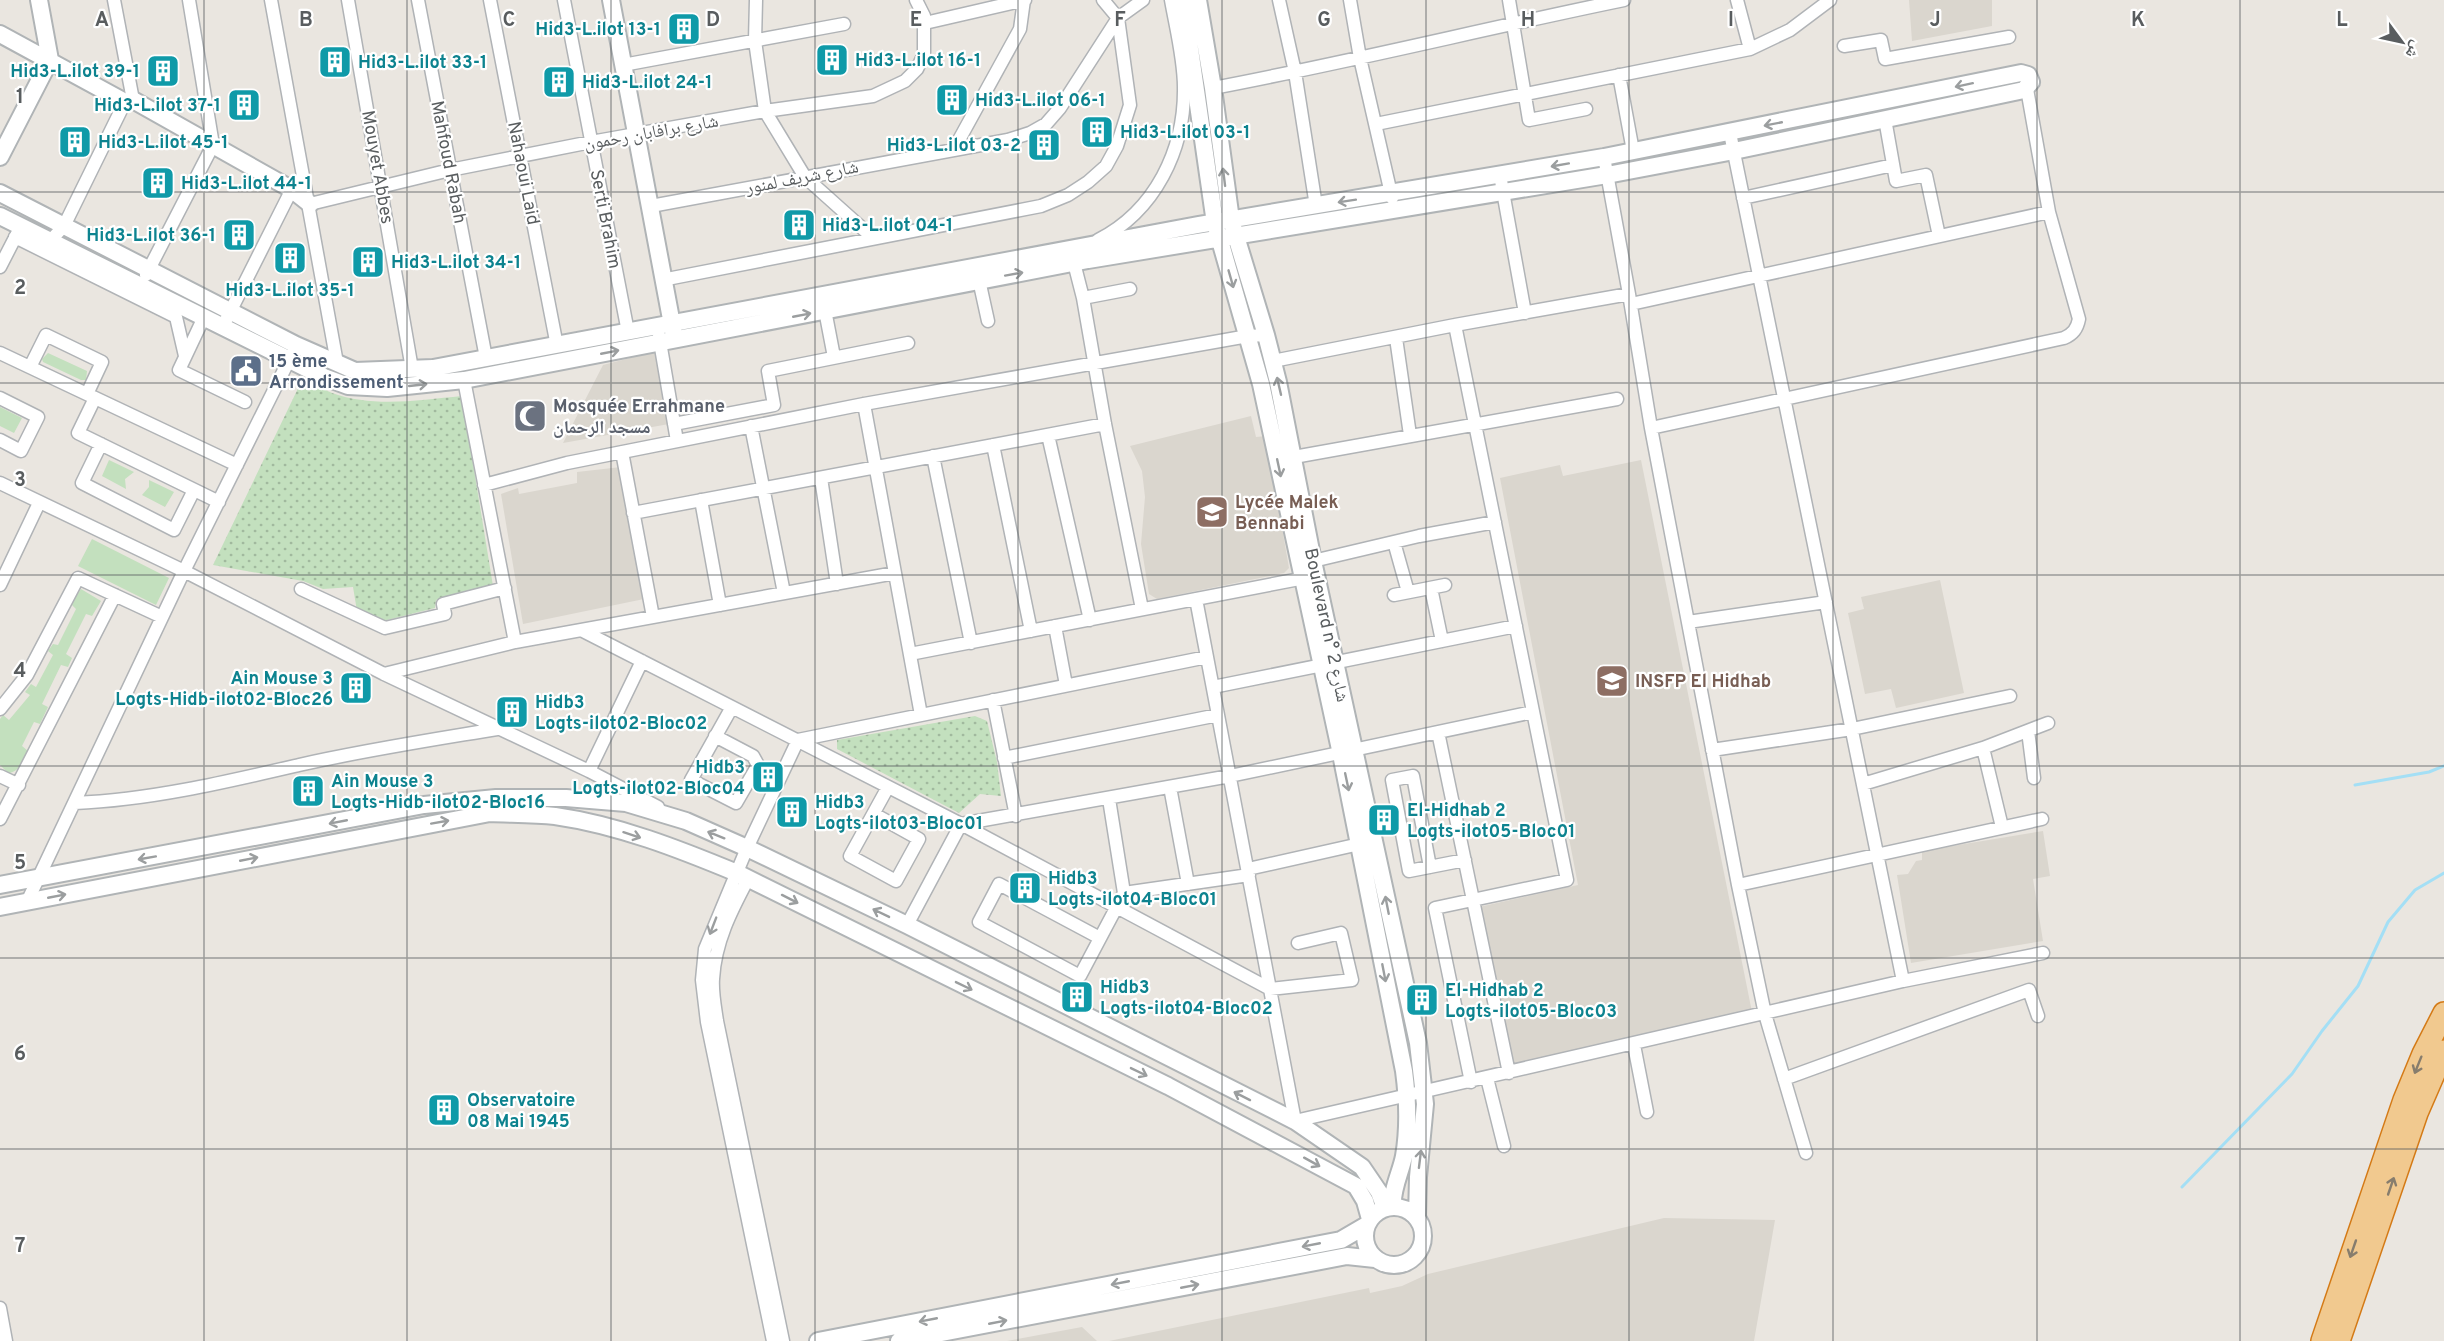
<svg xmlns="http://www.w3.org/2000/svg" width="2444" height="1341" viewBox="0 0 2444 1341" font-family="Overpass,'Noto Naskh Arabic',sans-serif">
<style>
.education{fill:#dad6ce}
.grass{fill:#c3e0be}
.garden{fill:url(#garden-dots)}
.lines{fill:none;stroke-linecap:round;stroke-linejoin:round}
.stream{stroke:#a4dff5;stroke-width:3}
.street-casing{stroke:#b0b3b6;stroke-width:15}
.secondary-casing{stroke:#b0b4b6;stroke-width:20}
.highway-casing{stroke:#d47a16;stroke-width:24}
.street{stroke:#fff;stroke-width:12}
.secondary{stroke:#fff;stroke-width:16}
.highway{stroke:#f1c98f;stroke-width:21}
.oneway{stroke:#9b9e9f}
.oneway2{stroke:#877d6d}
.grid{fill:none;stroke:#595d5f;stroke-width:1.5;stroke-opacity:0.55}
.labels{text-anchor:middle;stroke-width:4.5;stroke-linejoin:round;paint-order:stroke}
.culture-label{font-size:18px;font-weight:bold;fill:#0d838f;stroke:#fff;text-anchor:start}
.street-label{font-size:18px;fill:#595d5f;stroke:#fff}
.service-label{font-size:18px;font-weight:bold;fill:#4e5e75;stroke:#fff;text-anchor:start}
.worship-label{font-size:18px;font-weight:bold;fill:#5b616d;stroke:#fff;text-anchor:start}
.education-label{font-size:18px;font-weight:bold;fill:#785e54;stroke:#fff;text-anchor:start}
.grid-label{font-size:20px;text-anchor:middle;font-weight:bold;fill:#595d5f;stroke:#fff;stroke-width:4.5;stroke-linejoin:round;paint-order:stroke}
</style>
<defs>
<pattern id="garden-dots" width="8" height="8" patternUnits="userSpaceOnUse" patternTransform="scale(1.5)"><rect width="8" height="8" fill="#c3e0be"/><path d="M2 2h.1M6 6h.1" fill="none" stroke="#a1b99e" stroke-width="1.8" stroke-linecap="round"/></pattern>
</defs>
<rect width="100%" height="100%" fill="#eae6e0"/>
<!-- education -->
<path class="education" d="M1909,0H1992V26L1912,41Z
M657,351L669,424L563,443L603,365Z
M1251,416L1256,437L1266,436L1289,568L1284,573L1157,599L1149,594L1141,544L1145,497L1142,471L1130,446Z
M1641,460L1752,1012L1512,1064L1479,907L1578,885L1500,478L1560,465L1563,476Z
M621,467L644,599L523,624L501,494L518,488L519,494L577,483V472Z
M1940,580L1964,693L1896,708L1891,689L1865,694L1848,613L1864,609L1861,597Z
M2043,831L2050,876L2033,879L2043,941L1911,963L1897,875L1908,874L1916,861L1922,860V851Z
M1664,1218L1775,1220L1754,1341H1109L1369,1288L1370,1293L1402,1286L1428,1274Z
M1082,1327L1097,1341H1007Z"/>
<!-- grass -->
<path class="grass" d="M48,353L87,371L86,380H81L43,362L42,359Z
M0,407L22,418L14,433L0,426Z
M109,460L134,472L125,479L126,489L102,476Z
M149,480L174,492L165,507L142,495L149,487Z
M92,539L169,578L156,605L78,566Z
M81,589L101,601L92,616L86,614L66,654L72,658L68,667L61,665L43,702L42,704L48,707L40,724L34,722L22,746L28,751C23,760 19,773 8,773L0,765V719L3,715L9,720L30,695L25,692L31,684L36,687L53,655L48,651L53,644L58,645L76,609L71,604Z"/>
<!-- garden -->
<path class="garden" d="M303,378C313,383 322,389 332,393C374,408 419,400 462,396L493,586L436,600L435,608L383,621L357,611L353,587L323,589L303,581L213,565Z
M975,716L987,721L997,762L1001,796L980,794L959,813L837,749V740Z"/>
<g class="lines">
<!-- stream -->
<path class="stream" d="M2355,785L2429,772L2444,766
M2182,1187L2292,1074L2322,1031L2358,986L2388,922L2415,890L2444,873"/>
<!-- street casing -->
<g class="street-casing">
<path id="street" d="M114,0L133,100
M271,0L337,363
M348,0L412,369
M418,0L486,358
M490,0L557,346
M564,0L628,332
M756,0L755,41L765,111L805,177L872,237
M1279,0L1295,72L1316,206
M1350,0L1360,58L1392,198
M1509,0L1529,120L1586,109
M1737,0L1750,49
M925,23L1025,0
M1844,46L1881,40L1885,59L2009,37
M623,65L844,24
M1619,75L1633,151
M1213,88C1351,62 1487,28 1624,0
M1885,119L1896,181L1926,175L1939,236
M1376,124L1750,49L1790,30L1830,0
M1730,133L1903,981
M954,149L1020,29L1024,0
M1604,157L1629,294L1651,428L1738,885L1765,1014L1806,1153
M1500,175L1525,313
M1743,198L1893,165
M310,204L450,170L591,142L765,111L873,96L905,81L917,69L924,54V16L916,0
M651,206L1008,140L1030,133L1046,124L1060,108L1118,18L1143,0
M15,237L176,317L185,356
M1098,240C1155,211 1185,150 1184,87C1184,59 1176,28 1171,0
M50,241L64,226L125,102
M1072,255L1083,298L1105,424L1142,609
M0,267L19,230
M146,275L213,145L189,0
M662,280L1041,206L1068,195L1088,182L1106,166L1117,146L1130,105L1118,18L1103,0
M979,280L988,321
M1083,298L1130,289
M1631,304L2049,212
M824,305L834,357
M204,317L179,370L245,402
M1455,325L1567,880L1435,908L1471,1082
M223,326L295,183
M659,336L677,441
M1396,338L1410,435
M0,353L237,465
M1273,361L1455,325L1629,294
M30,367L46,335L102,362L87,394
M464,380L515,642
M0,398L38,417L21,451L0,440
M95,398L78,433L219,502
M864,404L921,715
M674,424L774,405L768,371L908,343
M751,426L784,593
M1651,428L2064,338C2073,334 2077,329 2079,319L2049,212L2027,89
M1048,435L1090,620
M101,444L82,483L174,530L194,490
M993,445L1031,631
M622,452L653,617
M933,456L971,643
M1294,457L1617,399
M821,478L837,584
M0,483L184,571L384,674L589,771L658,807
M484,485L567,463L864,404L1248,336L1266,335
M701,500L720,605
M633,513L1105,424
M1394,542L1408,592
M1313,561L1419,536L1495,522
M0,585L39,503
M1431,588L1442,641
M301,589L385,628L445,614L443,604L505,588
M1394,595L1445,585
M1196,599L1295,1121L1903,981L2043,953
M1688,622L1826,602
M1055,626L1066,685
M581,630L961,824L1270,989L1352,980L1341,933L1298,943
M910,654L1310,577
M384,674L515,642L895,573
M1213,687L1516,626
M993,700L1016,816
M0,709L27,675L78,578L162,617
M2028,731L2034,778
M1438,732L1509,1073
M715,736L753,756L758,765L736,803L691,780L732,707
M1983,748L2002,827
M1712,750L1852,729L2010,696
M1004,758L1218,715
M589,771L642,661
M0,776L19,785
M1863,784L1983,748L2048,723
M1170,787L1188,884
M75,803C150,800 226,782 299,765C365,750 431,740 497,729
M874,814L919,839L896,881L850,856L888,787
M0,819L115,595
M1430,867L1413,776L1392,780L1409,871L1465,860
M1248,869L1364,843
M748,879C731,911 715,942 713,979C712,992 715,1007 717,1021L783,1341
M1738,885L2042,819
M1124,893L1249,875
M27,902L184,571L292,354
M907,925L961,824L1230,776L1533,712
M1100,938L999,884L979,922L1080,976L1124,893L1109,799
M1634,1045L1647,1112
M1487,1078L1504,1146
M1784,1079L2029,990L2038,1016
M0,1308L6,1341
M773,1341L707,1022L702,980L705,949L747,848L798,740L1207,657"/>
</g>
<!-- secondary casing -->
<g class="secondary-casing">
<path id="secondary" d="M611,0L674,335
M1183,0L1215,223L1261,384L1341,754L1404,1071C1408,1101 1409,1127 1404,1156C1401,1172 1391,1190 1393,1207
M1198,0L1213,88L1231,220L1266,335L1278,382L1313,561L1418,1043L1425,1104L1418,1177L1417,1217
M0,34L125,102L133,100L291,189L310,204
M0,157L50,60L39,0
M0,193L296,345L337,363L355,371L433,368L1198,225L1604,157L2021,73L2028,75L2031,82L2024,90L1734,151L1607,175L1088,260L464,380L387,388L348,386L324,377L0,216
M0,885L424,805L496,798H566L626,803L686,821L747,848L907,925L1295,1121L1362,1167L1379,1192L1385,1208
M0,907L490,813C512,814 534,814 555,816C618,825 679,849 737,873L1168,1086L1356,1186L1365,1201L1370,1219
M1365 1236a29 29 0 1 1 58 0a29 29 0 1 1-58 0Z
M818,1341L1341,1240L1365,1226
M899,1341L1347,1256L1375,1259"/>
</g>
<!-- highway casing -->
<g class="highway-casing">
<path id="highway" d="M2322,1341L2404,1100L2423,1054L2444,1013
M2339,1341L2417,1113L2444,1051"/>
</g>
<!-- street -->
<use href="#street" class="street"/>
<!-- secondary -->
<use href="#secondary" class="secondary"/>
<!-- highway -->
<use href="#highway" class="highway"/>
</g>
<!-- one-way arrows -->
<defs><path id="oneway-shaft" d="M-6 0H5M1.5-3L5.5 0L1.5 3" fill="none" stroke-width="1.6" stroke-linecap="round" stroke-linejoin="round" transform="scale(1.5)"/></defs>
<g class="oneway">
<use href="#oneway-shaft" transform="translate(1964 85) rotate(168)"/>
<use href="#oneway-shaft" transform="translate(1773 124) rotate(169)"/>
<use href="#oneway-shaft" transform="translate(1560 165) rotate(170)"/>
<use href="#oneway-shaft" transform="translate(1224 177) rotate(-97)"/>
<use href="#oneway-shaft" transform="translate(1347 201) rotate(171)"/>
<use href="#oneway-shaft" transform="translate(1014 274) rotate(-10)"/>
<use href="#oneway-shaft" transform="translate(1231 279) rotate(74)"/>
<use href="#oneway-shaft" transform="translate(802 315) rotate(-11)"/>
<use href="#oneway-shaft" transform="translate(610 352) rotate(-11)"/>
<use href="#oneway-shaft" transform="translate(418 385) rotate(-6)"/>
<use href="#oneway-shaft" transform="translate(1279 386) rotate(-103)"/>
<use href="#oneway-shaft" transform="translate(1279 468) rotate(78)"/>
<use href="#oneway-shaft" transform="translate(1347 782) rotate(78)"/>
<use href="#oneway-shaft" transform="translate(338 822) rotate(169)"/>
<use href="#oneway-shaft" transform="translate(440 822) rotate(-10)"/>
<use href="#oneway-shaft" transform="translate(632 835) rotate(18)"/>
<use href="#oneway-shaft" transform="translate(716 835) rotate(-158)"/>
<use href="#oneway-shaft" transform="translate(147 858) rotate(170)"/>
<use href="#oneway-shaft" transform="translate(249 859) rotate(-11)"/>
<use href="#oneway-shaft" transform="translate(57 896) rotate(-11)"/>
<use href="#oneway-shaft" transform="translate(790 899) rotate(27)"/>
<use href="#oneway-shaft" transform="translate(1387 905) rotate(-101)"/>
<use href="#oneway-shaft" transform="translate(881 913) rotate(-154)"/>
<use href="#oneway-shaft" transform="translate(713 926) rotate(111)"/>
<use href="#oneway-shaft" transform="translate(1384 973) rotate(79)"/>
<use href="#oneway-shaft" transform="translate(964 986) rotate(26)"/>
<use href="#oneway-shaft" transform="translate(1139 1072) rotate(26)"/>
<use href="#oneway-shaft" transform="translate(1242 1096) rotate(-153)"/>
<use href="#oneway-shaft" transform="translate(1420 1159) rotate(-83)"/>
<use href="#oneway-shaft" transform="translate(1312 1162) rotate(29)"/>
<use href="#oneway-shaft" transform="translate(1311 1245) rotate(169)"/>
<use href="#oneway-shaft" transform="translate(1120 1283) rotate(169)"/>
<use href="#oneway-shaft" transform="translate(1190 1286) rotate(-11)"/>
<use href="#oneway-shaft" transform="translate(928 1320) rotate(169)"/>
<use href="#oneway-shaft" transform="translate(998 1322) rotate(-11)"/>
</g>
<g class="oneway2">
<use href="#oneway-shaft" transform="translate(2418 1065) rotate(112)"/>
<use href="#oneway-shaft" transform="translate(2391 1186) rotate(-71)"/>
<use href="#oneway-shaft" transform="translate(2353 1249) rotate(109)"/>
</g>
<!-- grid -->
<path class="grid" d="M204,0V1341M407,0V1341M611,0V1341M815,0V1341M1018,0V1341M1222,0V1341M1426,0V1341M1629,0V1341M1833,0V1341M2037,0V1341M2240,0V1341M0,192H2444M0,383H2444M0,575H2444M0,766H2444M0,958H2444M0,1149H2444"/>
<!-- icons -->
<defs>
<g id="building-square" transform="scale(1.725)"><rect x="-9" y="-9" width="18" height="18" rx="4" fill="#0f9aa8" stroke="#fff"/><path d="M-4-6H4V6H1V3H-1V6H-4ZM-2.5-4.3h1.7v1.8h-1.7ZM.8-4.3h1.7v1.8H.8ZM-2.5-1h1.7V.8h-1.7ZM.8-1h1.7V.8H.8Z" fill="#fff"/></g>
<g id="civic-square" transform="scale(1.725)"><rect x="-9" y="-9" width="18" height="18" rx="4" fill="#5c6f8a" stroke="#fff"/><path d="M-.6-6.5H3V-4.5H.6V-3L4-1V1h2V6H-6V1h2V-1L-.6-3ZM-1.2 2.5V6h2.4V2.5Z" fill="#fff"/></g>
<g id="mosque-square" transform="scale(1.725)"><rect x="-9" y="-9" width="18" height="18" rx="4" fill="#6b7280" stroke="#fff"/><path d="M3.5-4.9A6 6 0 1 0 3.5 4.9A5 5 0 1 1 3.5-4.9Z" fill="#fff"/></g>
<g id="school-square" transform="scale(1.725)"><rect x="-9" y="-9" width="18" height="18" rx="4" fill="#8d6e63" stroke="#fff"/><path d="M0-5L7-2L0 1L-7-2ZM-4 1L0 2.5L4 1V4Q0 6-4 4Z" fill="#fff"/></g>
<g id="university-square" transform="scale(1.725)"><rect x="-9" y="-9" width="18" height="18" rx="4" fill="#8d6e63" stroke="#fff"/><path d="M0-5L7-2L0 1L-7-2ZM-4 1L0 2.5L4 1V4Q0 6-4 4Z" fill="#fff"/></g>
</defs>
<g fill-rule="evenodd">
<use href="#building-square" x="684" y="29"/>
<use href="#building-square" x="832" y="60"/>
<use href="#building-square" x="335" y="62"/>
<use href="#building-square" x="163" y="71"/>
<use href="#building-square" x="559" y="82"/>
<use href="#building-square" x="952" y="100"/>
<use href="#building-square" x="244" y="105"/>
<use href="#building-square" x="1097" y="132"/>
<use href="#building-square" x="75" y="142"/>
<use href="#building-square" x="1044" y="145"/>
<use href="#building-square" x="158" y="183"/>
<use href="#building-square" x="799" y="225"/>
<use href="#building-square" x="239" y="235"/>
<use href="#building-square" x="290" y="258"/>
<use href="#building-square" x="368" y="262"/>
<use href="#civic-square" x="246" y="371"/>
<use href="#mosque-square" x="530" y="416"/>
<use href="#school-square" x="1212" y="512"/>
<use href="#university-square" x="1612" y="681"/>
<use href="#building-square" x="356" y="688"/>
<use href="#building-square" x="512" y="712"/>
<use href="#building-square" x="768" y="777"/>
<use href="#building-square" x="308" y="791"/>
<use href="#building-square" x="792" y="812"/>
<use href="#building-square" x="1384" y="820"/>
<use href="#building-square" x="1025" y="888"/>
<use href="#building-square" x="1077" y="997"/>
<use href="#building-square" x="1422" y="1000"/>
<use href="#building-square" x="444" y="1110"/>
</g>
<g class="labels">
<!-- culture labels -->
<g class="culture-label">
<text x="661" y="35" text-anchor="end">Hid3-L.ilot 13-1</text>
<text x="855" y="66">Hid3-L.ilot 16-1</text>
<text x="358" y="68">Hid3-L.ilot 33-1</text>
<text x="140" y="77" text-anchor="end">Hid3-L.ilot 39-1</text>
<text x="582" y="88">Hid3-L.ilot 24-1</text>
<text x="975" y="106">Hid3-L.ilot 06-1</text>
<text x="221" y="111" text-anchor="end">Hid3-L.ilot 37-1</text>
<text x="1120" y="138">Hid3-L.ilot 03-1</text>
<text x="98" y="148">Hid3-L.ilot 45-1</text>
<text x="1021" y="151" text-anchor="end">Hid3-L.ilot 03-2</text>
<text x="181" y="189">Hid3-L.ilot 44-1</text>
<text x="822" y="231">Hid3-L.ilot 04-1</text>
<text x="216" y="241" text-anchor="end">Hid3-L.ilot 36-1</text>
<text x="391" y="268">Hid3-L.ilot 34-1</text>
<text x="290" y="296" text-anchor="middle">Hid3-L.ilot 35-1</text>
<text x="333" y="684" text-anchor="end">Ain Mouse 3<tspan x="333" dy="21">Logts-Hidb-ilot02-Bloc26</tspan></text>
<text x="535" y="708">Hidb3<tspan x="535" dy="21">Logts-ilot02-Bloc02</tspan></text>
<text x="745" y="773" text-anchor="end">Hidb3<tspan x="745" dy="21">Logts-ilot02-Bloc04</tspan></text>
<text x="331" y="787">Ain Mouse 3<tspan x="331" dy="21">Logts-Hidb-ilot02-Bloc16</tspan></text>
<text x="815" y="808">Hidb3<tspan x="815" dy="21">Logts-ilot03-Bloc01</tspan></text>
<text x="1407" y="816">El-Hidhab 2<tspan x="1407" dy="21">Logts-ilot05-Bloc01</tspan></text>
<text x="1048" y="884">Hidb3<tspan x="1048" dy="21">Logts-ilot04-Bloc01</tspan></text>
<text x="1100" y="993">Hidb3<tspan x="1100" dy="21">Logts-ilot04-Bloc02</tspan></text>
<text x="1445" y="996">El-Hidhab 2<tspan x="1445" dy="21">Logts-ilot05-Bloc03</tspan></text>
<text x="467" y="1106">Observatoire<tspan x="467" dy="21">08 Mai 1945</tspan></text>
</g>
<!-- street labels -->
<g class="street-label">
<text transform="translate(651 132) rotate(-10)" y="6">شارع برافابان رحمون</text>
<text transform="translate(449 162) rotate(79)" y="6">Mahfoud Rabah</text>
<text transform="translate(378 167) rotate(80)" y="6">Mouyet Abbes</text>
<text transform="translate(524 173) rotate(79)" y="6">Nahaoui Laid</text>
<text transform="translate(802 177) rotate(-11)" y="6">شارع شريف لمنور</text>
<text transform="translate(606 219) rotate(79)" y="6">Serti Brahim</text>
<text transform="translate(1327 625) rotate(78)" y="6">Boulevard n° شارع 2</text>
</g>
<!-- service labels -->
<g class="service-label">
<text x="269" y="367">15 ème<tspan x="269" dy="21">Arrondissement</tspan></text>
</g>
<!-- worship labels -->
<g class="worship-label">
<text x="553" y="412">Mosquée Errahmane<tspan x="553" dy="21">مسجد الرحمان</tspan></text>
</g>
<!-- education labels -->
<g class="education-label">
<text x="1235" y="508">Lycée Malek<tspan x="1235" dy="21">Bennabi</tspan></text>
<text x="1635" y="687">INSFP El Hidhab</text>
</g>
</g>
<g class="grid-label">
<text x="102" y="26">A</text>
<text x="306" y="26">B</text>
<text x="509" y="26">C</text>
<text x="713" y="26">D</text>
<text x="916" y="26">E</text>
<text x="1120" y="26">F</text>
<text x="1324" y="26">G</text>
<text x="1528" y="26">H</text>
<text x="1731" y="26">I</text>
<text x="1935" y="26">J</text>
<text x="2138" y="26">K</text>
<text x="2342" y="26">L</text>
<text x="20" y="103">1</text>
<text x="20" y="294">2</text>
<text x="20" y="486">3</text>
<text x="20" y="677">4</text>
<text x="20" y="869">5</text>
<text x="20" y="1060">6</text>
<text x="20" y="1252">7</text>
</g>
<!-- north arrow -->
<g transform="translate(2402 42) rotate(123)" stroke="#ffffff" stroke-width="4.5" paint-order="stroke">
<path d="M0-4.5L10 22L0 15L-10 22Z" fill="#595d5f"/>
<text y="-9" font-size="16" font-weight="bold" text-anchor="middle" fill="#595d5f">ش</text>
</g>
</svg>
